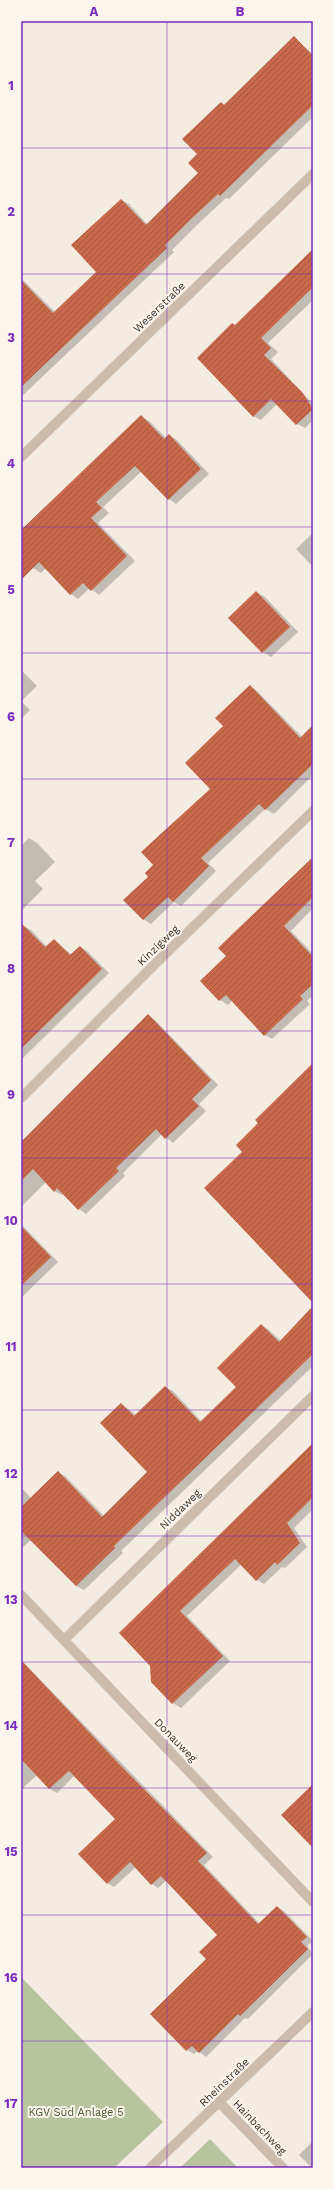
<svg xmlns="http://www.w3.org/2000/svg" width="334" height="2189" viewBox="0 0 334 2189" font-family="'Work Sans',sans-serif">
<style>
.garden{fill:#b8c4a0}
.shadow{fill:#0003}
.building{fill:url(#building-hatch)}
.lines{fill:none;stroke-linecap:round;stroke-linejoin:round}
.minor{stroke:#cdbbac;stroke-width:10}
.grid{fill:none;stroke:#7b2cbf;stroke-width:1;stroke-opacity:0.55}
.labels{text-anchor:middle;stroke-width:4;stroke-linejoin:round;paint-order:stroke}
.street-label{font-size:11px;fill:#3b302b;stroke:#fbf5ee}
.park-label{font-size:11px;fill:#4a5a2e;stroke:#fbf5ee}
.neatline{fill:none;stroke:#7b2cbf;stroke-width:1.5}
.grid-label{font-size:13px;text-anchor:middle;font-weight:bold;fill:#7b2cbf}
</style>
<defs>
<pattern id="building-hatch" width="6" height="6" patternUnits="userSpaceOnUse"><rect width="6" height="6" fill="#c8694b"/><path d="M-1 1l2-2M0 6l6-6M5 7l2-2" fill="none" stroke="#a4573f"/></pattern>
</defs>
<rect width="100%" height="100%" fill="#f4ebe1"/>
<!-- garden -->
<path class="garden" d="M21,1977L163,2122L114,2168H21Z
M210,2139L238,2168H180Z"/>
<!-- shadow -->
<path class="shadow" d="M294,38L313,54V117L229,199L226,198L199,223L172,250L174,252L21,397V278L55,312L98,272L121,200L129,204L148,225L200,173L199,155L221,103L225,106Z
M313,249V300L268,343L278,352L271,359L313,404V420L305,428L297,424L277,404L261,420L253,416L235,326Z
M141,416L149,421L166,438L169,435L177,440L209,474L176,504L169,499L142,471L103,507L109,513L98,523L135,561L99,595L90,588L78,599L71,594L46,568L41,573L33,568L21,556V532Z
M313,533V567L296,549Z
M256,592L265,597L298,632L271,657L263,652L230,618Z
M21,670L37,686L21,701L30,710L21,719Z
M250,686L257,691L302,737L313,726V775L274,814L265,809L208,863L216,871L181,906L174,902L151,924L143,919L150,877L154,865L212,789L225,726Z
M29,838L37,843L55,862L35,881L43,889L21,911V846Z
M313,859V908L291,931L313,954V995L307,1001L310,1004L272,1039L265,1035L233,1000L228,1005L220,1000L201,981L227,956Z
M24,926L31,930L47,947L54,940L72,955L80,947L87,951L109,973L21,1060V929Z
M148,1015L155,1020L218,1085L199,1104L206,1111L173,1143L162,1134L123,1173L125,1176L86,1214L79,1209L64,1194L62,1195L54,1191L46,1182L21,1207V1143Z
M21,1224L58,1262L21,1298Z
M261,1325L269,1330L281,1341L313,1349V1366L121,1551L123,1553L84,1590L76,1586L31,1540L23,1547L21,1545V1487L31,1498L58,1472L66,1477L104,1516L149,1473L121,1404L136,1415L165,1387L173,1391L202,1422L238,1387Z
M313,1445V1509L294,1528L307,1547L285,1568L282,1567L264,1584L257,1580L242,1564L187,1616L230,1661L181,1708L173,1703L152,1682L151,1665L120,1633Z
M21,1660L213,1857L204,1865L260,1924L277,1907L284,1911L313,1941L307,1946L313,1954L248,2019L245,2018L206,2057L198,2051L194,2054L187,2050L152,2014L208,1959L218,1935L167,1880L158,1888L152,1884L136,1867L114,1887L107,1883L116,1820L75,1775L57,1793L50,1789L37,1775L21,1790Z
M313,2141V2168H312L299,2155Z"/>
<!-- building -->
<path class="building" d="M294,36L313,56V105L220,196L218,194L191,219L165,245L167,248L21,387V280L53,313L96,272L71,245L121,199L146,225L198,173L188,163L197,154L182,139L221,102L224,105Z
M313,249V287L261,338L271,348L264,355L302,392L313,409L296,425L271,399L253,417L197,358L232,323L235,325Z
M141,415L164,439L169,434L201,469L168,500L135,466L96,502L102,508L91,518L127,556L91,591L83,583L70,595L39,562L21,580V530Z
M256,591L290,627L262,653L228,618Z
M250,685L300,738L313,725V764L265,810L259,804L201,858L209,866L173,902L168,897L143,920L123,900L148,877L145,873L153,865L141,852L210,789L185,763L223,726L215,718Z
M313,857V897L284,926L313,957V984L300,996L303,999L264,1036L226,995L219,1001L200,981L226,956L218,948Z
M21,923L45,947L54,939L70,955L80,946L102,969L21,1049Z
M148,1014L211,1080L192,1099L199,1106L165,1139L156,1129L116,1168L119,1171L78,1210L57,1188L54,1192L33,1169L21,1181V1142Z
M313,1063V1303L204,1188L242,1152L236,1145L258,1123L255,1120Z
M21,1226L51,1257L21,1286Z
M313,1306V1354L114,1546L115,1548L76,1586L21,1531V1507L58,1471L102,1517L147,1472L100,1423L121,1403L134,1416L165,1386L200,1422L236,1387L217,1368L261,1324L279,1342Z
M313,1443V1497L287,1523L300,1543L277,1565L275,1562L256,1581L235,1559L180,1611L223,1656L172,1704L151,1682L150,1666L119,1633Z
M21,1660L119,1764L207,1853L198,1861L258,1924L277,1906L307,1937L301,1942L308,1949L240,2016L238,2014L199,2053L192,2046L186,2051L150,2014L206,1959L199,1952L217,1935L161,1876L151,1885L130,1862L107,1884L78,1854L115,1819L69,1771L49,1789L21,1759Z
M313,1784V1848L281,1815Z"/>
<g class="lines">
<!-- minor -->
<path class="minor" d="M21,457L313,174
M21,1098L158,961L313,811
M21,1595L313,1902
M64,1640L313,1396
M220,2103L283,2168
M150,2168L313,2012"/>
</g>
<!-- grid -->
<path class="grid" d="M167,21V2168M21,148H313M21,274H313M21,401H313M21,527H313M21,653H313M21,779H313M21,905H313M21,1031H313M21,1158H313M21,1284H313M21,1410H313M21,1536H313M21,1662H313M21,1788H313M21,1915H313M21,2041H313"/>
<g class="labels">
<!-- street labels -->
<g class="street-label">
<text transform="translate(159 307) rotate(-44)" y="4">Weserstraße</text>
<text transform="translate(158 945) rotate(-44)" y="4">Kinzigweg</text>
<text transform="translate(180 1509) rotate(-44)" y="4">Niddaweg</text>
<text transform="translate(176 1740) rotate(46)" y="4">Donauweg</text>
<text transform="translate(224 2082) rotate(-44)" y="4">Rheinstraße</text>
<text transform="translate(260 2127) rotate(46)" y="4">Hainbachweg</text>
</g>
<!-- park labels -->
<g class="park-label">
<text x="76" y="2116">KGV Süd Anlage 5</text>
</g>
</g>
<!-- border -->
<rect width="334" height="2189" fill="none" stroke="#fbf5ee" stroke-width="44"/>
<rect x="22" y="22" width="290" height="2145" class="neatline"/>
<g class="grid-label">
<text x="94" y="16">A</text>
<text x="240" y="16">B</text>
<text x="11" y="90">1</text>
<text x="11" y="216">2</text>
<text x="11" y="342">3</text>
<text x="11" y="468">4</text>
<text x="11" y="594">5</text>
<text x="11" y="721">6</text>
<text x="11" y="847">7</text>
<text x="11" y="973">8</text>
<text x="11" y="1099">9</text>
<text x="11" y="1225">10</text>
<text x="11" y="1351">11</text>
<text x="11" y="1478">12</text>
<text x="11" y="1604">13</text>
<text x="11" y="1730">14</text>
<text x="11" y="1856">15</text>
<text x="11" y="1982">16</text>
<text x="11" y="2108">17</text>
</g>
</svg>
